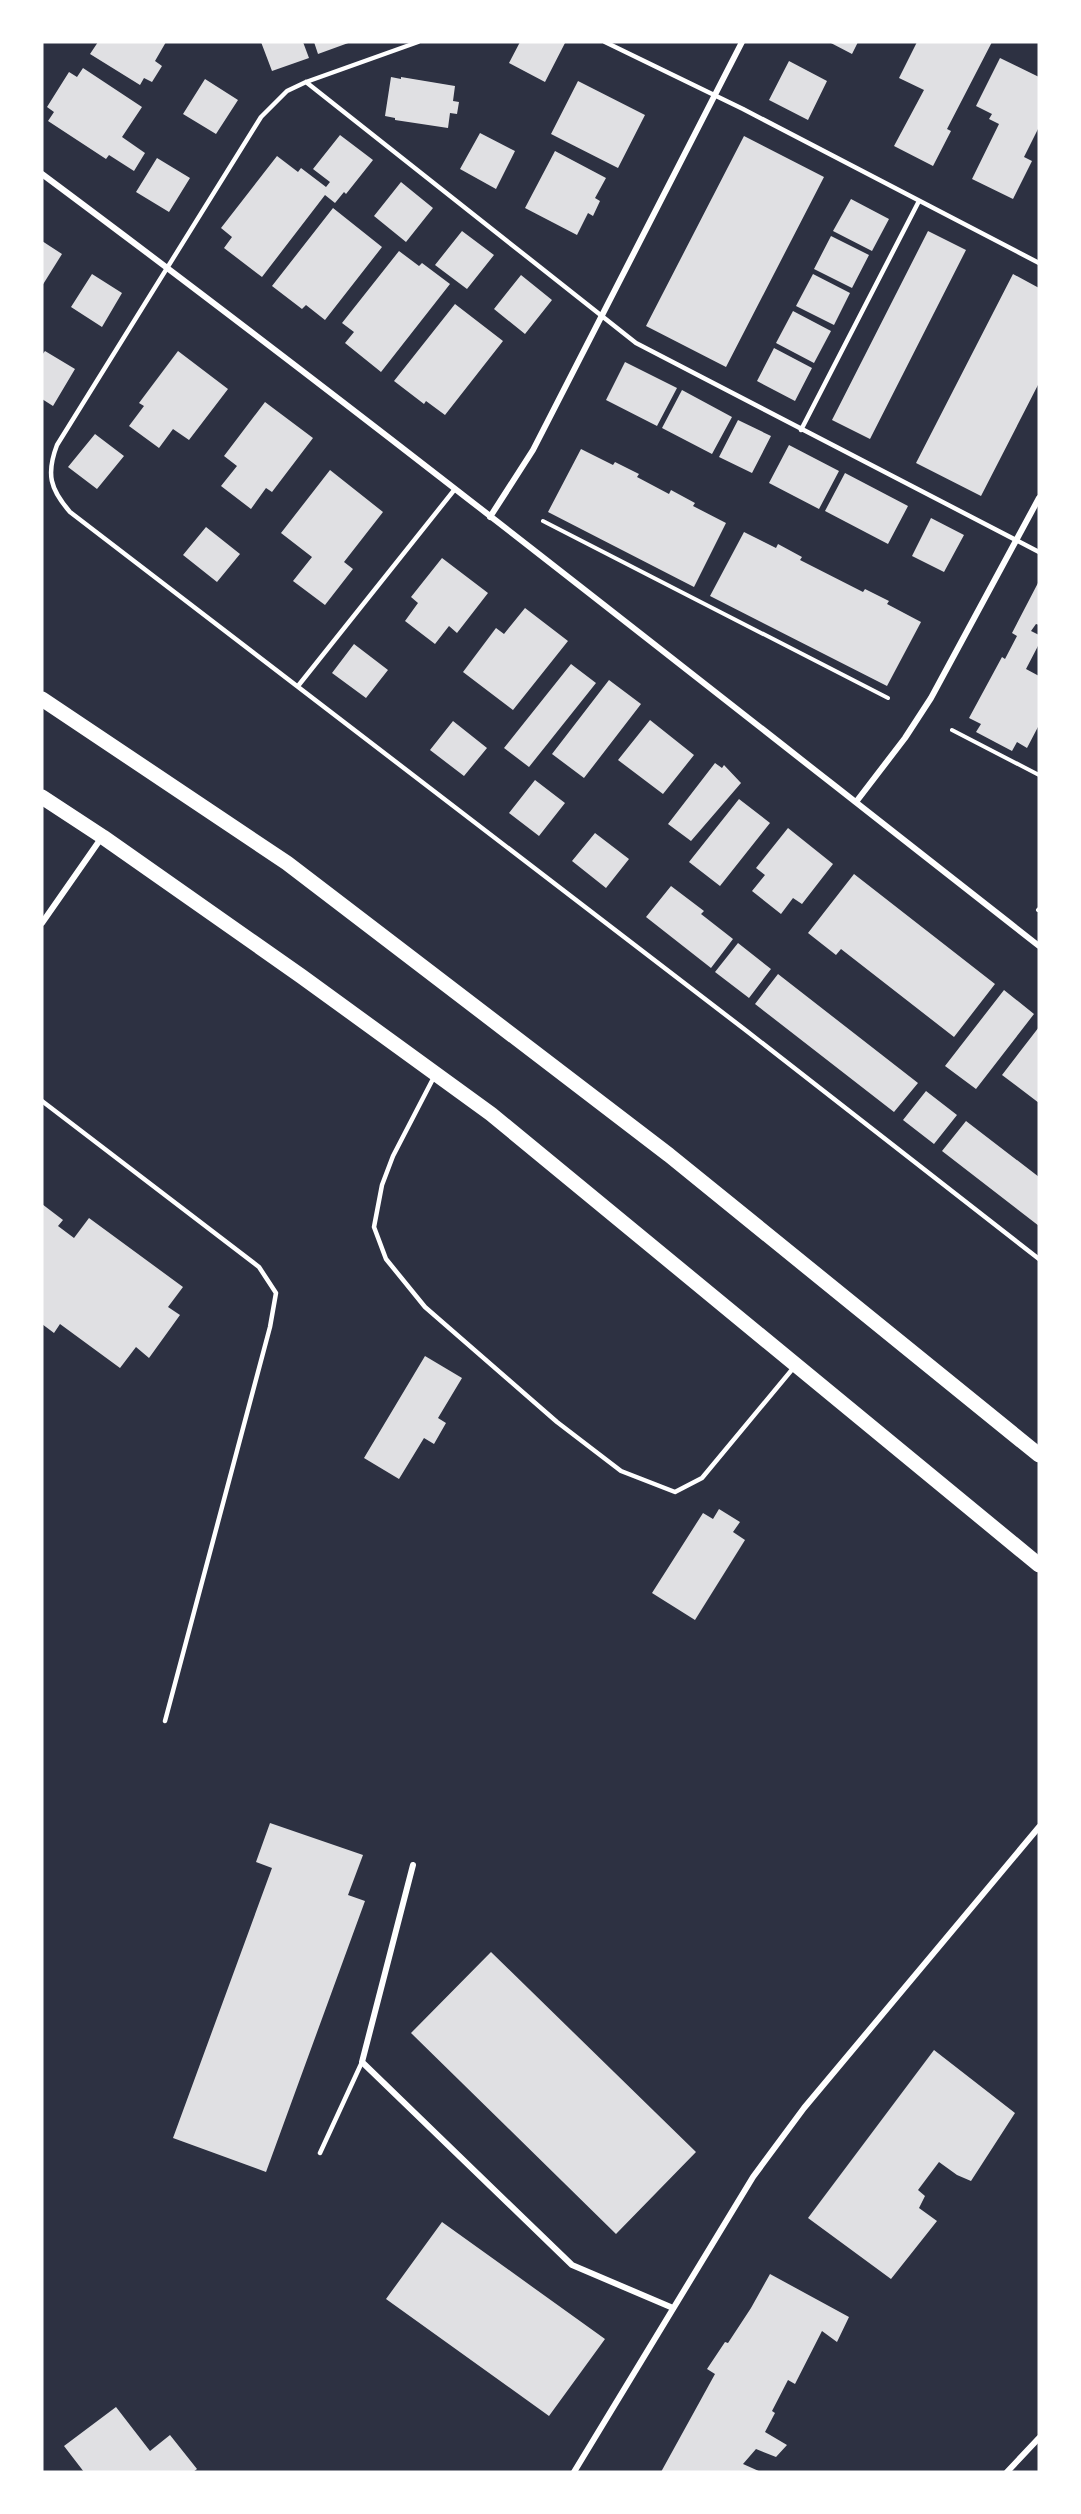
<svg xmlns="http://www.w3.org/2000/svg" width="1081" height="2514" viewBox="0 0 1081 2514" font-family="'Exo 2',sans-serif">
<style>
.building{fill:#e0e0e3}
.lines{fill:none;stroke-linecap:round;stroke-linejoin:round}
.path{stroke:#fff;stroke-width:4}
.service{stroke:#fff;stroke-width:4.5}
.minor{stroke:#fff;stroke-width:6}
.primary{stroke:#fff;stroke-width:15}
</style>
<rect width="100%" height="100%" fill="#2d3142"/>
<!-- building -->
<path class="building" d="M98,42H166L155,61L162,66L152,82L144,78L140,85L90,54Z
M261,42H303L309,58L272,71Z
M314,42H351L318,54Z
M520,42L565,43L545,82L509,63Z
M829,42H858L852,54Z
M917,42H992L947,129L951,131L933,166L894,146L924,90L899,78Z
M1000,58L1039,77V127L1024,157L1032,161L1013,199L972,179L999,124L989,119L992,114L976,106Z
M789,61L827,81L808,120L769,100Z
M83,68L142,107L122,137L145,153L134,171L109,155L106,159L48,121L54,112L47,107L69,72L77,77Z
M391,77L401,79V77L455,86L453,101L459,102L457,114L450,113L448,128L395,120V118L385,116Z
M205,79L238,100L216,134L183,114Z
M578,81L645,115L618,168L551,134Z
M480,133L515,151L496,189L460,169Z
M340,135L373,160L346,194L344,192L335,203L325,195L262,277L224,248L232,237L221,228L277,156L298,172L301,168L326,187L330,182L313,169Z
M744,136L824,177L726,367L646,326Z
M555,151L606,178L595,198L600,201L593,216L588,213L577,235L525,208Z
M157,158L190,178L169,212L136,192Z
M401,182L433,208L406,242L374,216Z
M851,199L889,219L872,251L833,231Z
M333,208L382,247L325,320L306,305L302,309L272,286Z
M462,231L494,255L467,289L435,265Z
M928,231L966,250L870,439L832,420Z
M831,236L869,255L852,288L814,269Z
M42,241L62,254L42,286Z
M399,251L419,266L422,263L450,284L381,372L345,343L354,332L342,323Z
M92,274L122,293L102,327L71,307Z
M813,274L850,293L834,325L796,306Z
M1013,274L1039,288V383L981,496L916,463Z
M521,275L552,300L525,334L494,309Z
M455,304L503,341L445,415L426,401L424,404L394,381Z
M793,311L831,331L814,363L776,343Z
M774,348L812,368L795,401L757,381Z
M45,351L75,369L53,406L42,399V355Z
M178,351L228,389L189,440L173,429L159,448L129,426L144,406L139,403Z
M625,362L677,388L657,426L606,400Z
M682,390L732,417L712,454L662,428Z
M265,402L313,438L272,492L266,488L251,509L221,486L237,466L224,456Z
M738,420L771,436L752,473L719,457Z
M95,434L124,456L97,489L68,467Z
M789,445L839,471L819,509L769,483Z
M581,449L613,465L615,462L639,474L637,477L669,494L671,490L695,503L693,506L726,523L694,587L548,512Z
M330,470L383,512L344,562L353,569L325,605L293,581L312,557L281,533Z
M845,473L908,506L888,544L825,511Z
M931,518L964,535L944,572L912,556Z
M206,527L240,554L217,582L183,555Z
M744,532L776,548L778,544L802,557L800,560L863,592L865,589L889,601L887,604L921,622L887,686L710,596Z
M442,558L488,593L457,633L449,626L435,644L405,621L418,603L411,597Z
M1039,581V625L1036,624L1031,631L1039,635V644L1026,669L1039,676V725L1027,748L1017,742L1012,751L976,732L981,724L969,718L1002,657L1005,659L1017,636L1012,633Z
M525,608L568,641L513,710L463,672L496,628L504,634Z
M354,644L388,670L366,698L332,673Z
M571,664L596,683L529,767L504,748Z
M609,680L641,704L584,778L552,754Z
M650,720L694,755L663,794L618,760Z
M453,721L487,748L464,776L430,750Z
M715,763L722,768L724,765L741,783L691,841L668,824Z
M535,780L565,803L539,836L509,813Z
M739,799L770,823L720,886L689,862Z
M788,828L833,864L802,904L793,898L781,914L752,891L765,875L756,868Z
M595,833L629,859L606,888L572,861Z
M854,874L995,984L954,1037L841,949L836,955L808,933Z
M671,886L704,911L701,914L733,939L711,968L646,917Z
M738,943L771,969L749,998L715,972Z
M778,974L918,1083L894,1112L755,1004Z
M1004,990L1034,1014L976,1089L945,1066Z
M1039,1027V1103L1002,1075Z
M926,1091L957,1115L934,1144L903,1120Z
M966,1121L1039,1177V1226L942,1151Z
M42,1204L63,1220L58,1226L74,1238L89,1218L183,1287L168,1307L180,1315L149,1358L136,1347L120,1368L60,1324L54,1333L42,1324Z
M425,1356L462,1378L438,1418L446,1423L434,1444L424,1438L399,1479L364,1458Z
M719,1509L740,1522L733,1532L745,1540L695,1620L652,1593L703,1513L713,1519Z
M270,1823L363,1855L348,1895L365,1901L266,2172L173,2138L272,1868L256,1862Z
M491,1952L696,2152L616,2234L411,2033Z
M934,2050L1015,2113L971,2181L957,2175L939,2162L918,2190L925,2196L919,2208L937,2221L891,2279L808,2218Z
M442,2222L605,2339L549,2416L386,2299Z
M770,2274L849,2317L837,2342L822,2331L795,2384L788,2380L772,2411L775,2413L765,2432L787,2445L776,2457L756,2449L743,2464L761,2472H661L715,2374L707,2369L725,2342L728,2343L751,2308Z
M116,2407L150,2451L170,2435L197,2469L193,2472H84L64,2446Z"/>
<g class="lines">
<!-- path -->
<path class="path" d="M543,521L888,698
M952,730L1039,775
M1038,910L1039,909"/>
<!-- service -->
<path class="service" d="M418,42L306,82L287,91L261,117L57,445C46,474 50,489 70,512L748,1032L1039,1259
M605,42L743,109L1039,263
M306,82L636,343L1039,552
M801,430L919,201
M298,686L455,489
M435,1075L393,1156L382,1185L374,1227L386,1259L425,1307L557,1422L621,1471L675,1492L702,1478L795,1366
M42,1101L259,1267L276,1293L270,1327L165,1721
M320,2153L362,2062"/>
<!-- minor -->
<path class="minor" d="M42,174C379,425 708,687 1039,946
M490,517L533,450L742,42
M856,802L905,738L931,698L1039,498
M42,923L102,837
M413,1865L362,2062L572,2265L673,2308
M574,2472L753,2177L804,2108L1039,1827
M1007,2472L1039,2438"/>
<!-- primary -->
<path class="primary" d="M42,699L287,863L669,1155L1039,1455
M42,797L103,837L301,976L491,1114L1039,1565"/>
</g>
<!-- border -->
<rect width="1081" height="2514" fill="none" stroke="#ffffff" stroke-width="87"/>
</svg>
